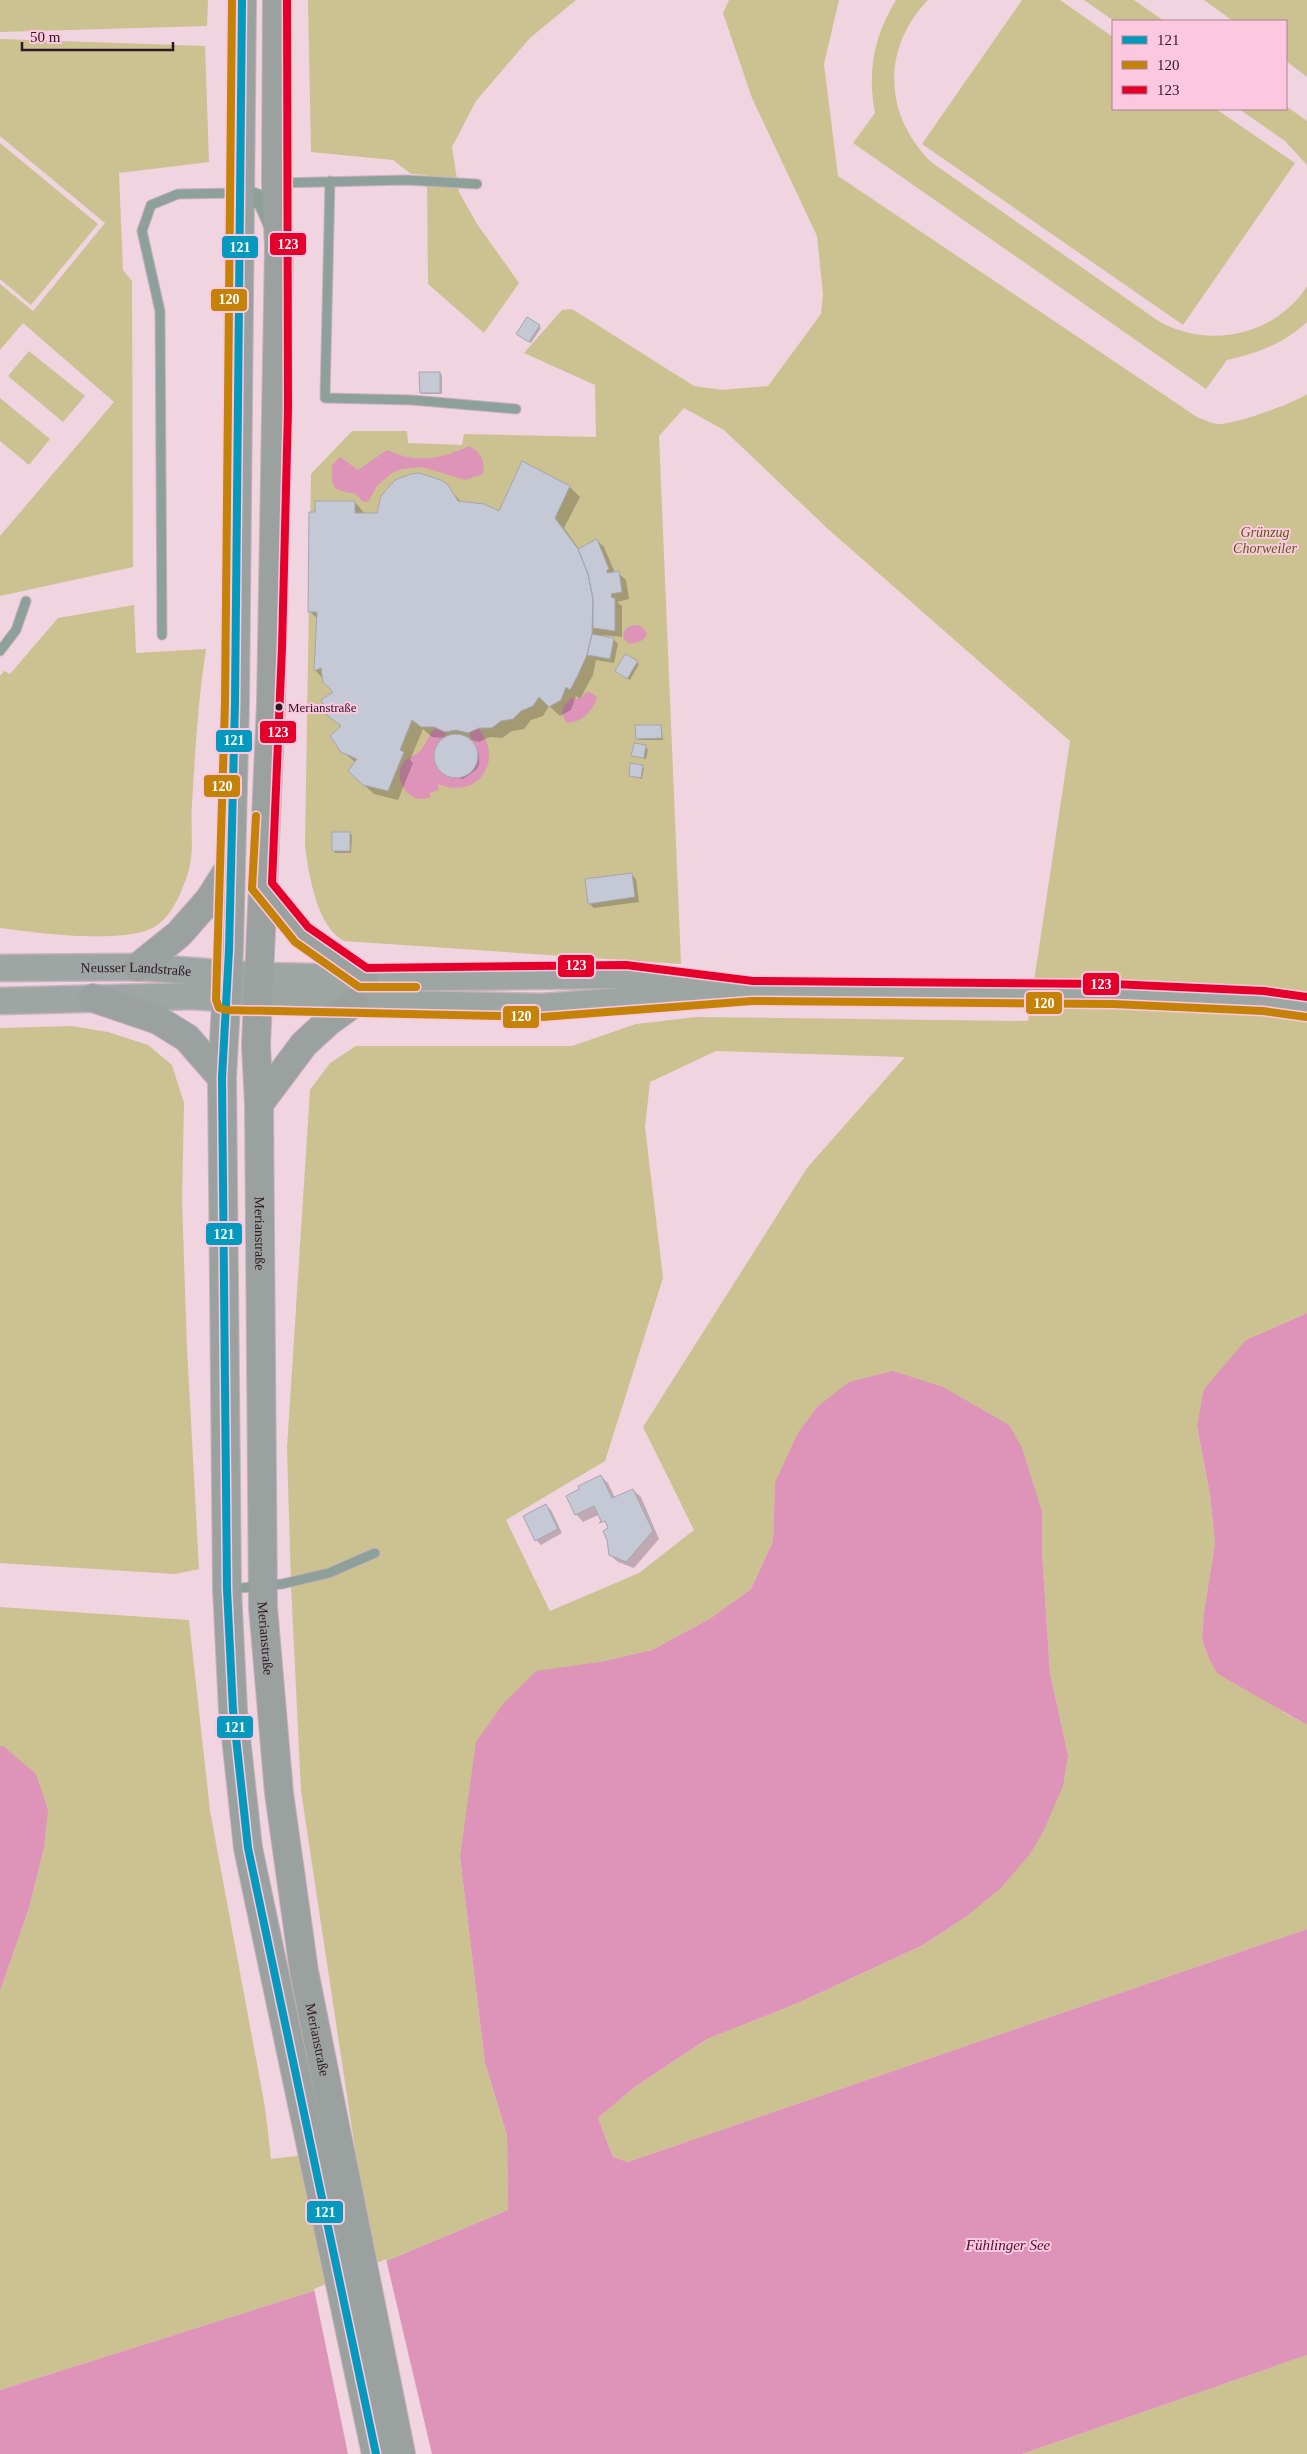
<svg xmlns="http://www.w3.org/2000/svg" width="1307" height="2454" viewBox="0 0 1307 2454" font-family="'Times New Roman',serif">
<style>
.green{fill:#ccc190;fill-rule:evenodd}
.water{fill:#dd94b8}
.pier{fill:#f0d4e0}
.shadow{fill:#0003}
.building{fill:#c5c9d6;stroke:#a5a5b0}
.lines{fill:none;stroke-linecap:round;stroke-linejoin:round}
.service-casing{stroke:#c7b1bb;stroke-width:11}
.minor-casing{stroke:#c7b1bb;stroke-width:21}
.secondary-casing{stroke:#c7b1bb;stroke-width:29}
.primary-casing{stroke:#c7b1bb;stroke-width:30}
.service{stroke:#8ea09a;stroke-width:9}
.minor{stroke:#8ea09a;stroke-width:19}
.secondary{stroke:#9ea6a4;stroke-width:26}
.primary{stroke:#9aa19f;stroke-width:28}
.bus-1-casing{stroke:#fcc8df;stroke-width:11}
.bus-2-casing{stroke:#fcc8df;stroke-width:11}
.bus-3-casing{stroke:#fcc8df;stroke-width:11}
.bus-1{stroke:#059abd;stroke-width:8}
.bus-2{stroke:#c58209;stroke-width:8}
.bus-3{stroke:#e4002b;stroke-width:8}
.bus-dot{fill:#2f1823;stroke:#fcc8df;stroke-width:2}
.labels{text-anchor:middle;stroke-width:4;stroke-linejoin:round;paint-order:stroke}
.bus-label{font-size:13px;fill:#2f1823;stroke:#fcc8df;text-anchor:start}
.park-label{font-size:14px;font-style:italic;fill:#5b5c0d;stroke:#fcc8df}
.street-label{font-size:14px;fill:#2f1823;stroke:#fcc8df}
.water-label{font-size:15px;font-style:italic;fill:#4a1031;stroke:#fcc8df}
.line-badge{stroke:#fcc8df;stroke-width:2}
.badge-label{font-size:14px;text-anchor:middle;font-weight:bold;fill:#fff}
</style>
<rect width="100%" height="100%" fill="#f0d4e0"/>
<!-- green -->
<path class="green" d="M0,0H208L207,26L0,32Z
M308,0H576L530,38L476,101L452,147L459,192L477,224L519,283L484,333L428,284L427,175L411,174L393,160L311,152Z
M729,0H839L824,64L838,176L1197,417C1203,419 1212,424 1219,424C1236,424 1292,404 1307,394V1313L1246,1340L1197,1426L1210,1495L1215,1543L1204,1612L1202,1639L1209,1659L1285,1713L1307,1725V1929L628,2162L613,2157L598,2118L636,2086L707,2039L798,2003L923,1945L964,1918L1068,1755L1050,1673L1042,1552V1512L817,1407L799,1433L775,1482L773,1541L751,1589L711,1618L652,1650L600,1662L460,1857L485,2063L507,2135L508,2210L320,2289L0,2390V1991L29,1908L44,1848L3,1746H0V1607L189,1620L210,1811L265,2107L271,2159L355,2149L301,1791L291,1585L287,1448L310,1090L330,1063L356,1046H572L636,1024L697,1017L1028,1021L1070,741L828,529L724,430L684,408L659,436L681,964L344,941C317,927 309,875 305,847L311,474L352,431H407L408,443L462,445L464,434L596,437L595,385L524,353L562,310L572,309L694,386L722,390L768,386L821,314L823,294L817,236L752,98L723,13ZM716,1051L905,1057L807,1168L643,1427L694,1530L639,1573L550,1611L506,1520L605,1461L663,1278L645,1127L650,1082Z
M896,0H928C881,49 884,115 931,162L1157,320C1206,350 1276,336 1307,286V322C1283,344 1258,353 1227,360L1206,389L853,143L875,113C867,71 874,36 896,0Z
M1022,0H1060L1113,37V109H1216L1295,163L1183,325L922,144Z
M1084,0H1134L1164,21H1114Z
M1204,0H1307V77L1286,61V21H1233Z
M0,39L205,46L209,162L119,173L123,270L132,281L133,567L0,596V536L114,402L23,323L0,350V284L33,311L105,223L0,136Z
M1286,106L1307,121V165L1285,141L1239,109H1286Z
M0,143L98,224L31,305L0,279Z
M29,351L85,396L63,422L8,376Z
M0,398L50,439L29,465L0,441Z
M134,605L136,653L206,649C198,701 195,753 192,805C190,828 195,850 188,873C181,894 170,922 148,930C112,943 38,933 0,928V676L4,671L10,674L58,618Z
M71,1026L108,1032L148,1045L172,1065L184,1103L182,1200L187,1348L199,1569L175,1574L0,1563V1028Z
M1307,2355V2454H1022Z"/>
<!-- water -->
<path class="water" d="M469,446C481,452 485,460 483,474L465,480L422,467L402,469L392,473L377,486L368,502L362,501L356,494C333,490 331,490 332,465L340,457L358,470L387,450C417,464 441,459 469,446Z
M636,625L641,626L647,633C645,642 637,642 629,644L624,639C622,630 627,626 636,625Z
M588,691L597,697C594,710 580,725 566,722L562,714L563,707L571,698L579,699Z
M435,728L445,732V736C407,766 475,799 478,757C479,747 471,741 469,732L478,728C506,760 477,801 438,784L439,790L429,793L431,797C423,800 415,800 409,794C400,787 396,772 404,762C408,757 415,756 420,751C426,744 429,735 435,728Z
M1307,1313V1725L1218,1674L1209,1659L1202,1639L1204,1612L1215,1543L1210,1495L1197,1426L1204,1389L1246,1340Z
M893,1371L943,1387L1009,1425L1022,1448L1042,1512V1552L1050,1673L1068,1755L1063,1786L1043,1832L1030,1854L1000,1889L964,1918L923,1945L798,2003L707,2039L636,2086L598,2118L613,2157L628,2162L1307,1929V2355L1022,2454H0V2390L320,2289L508,2210L507,2135L485,2063L460,1857L476,1742L503,1704L536,1671L600,1662L652,1650L711,1618L751,1589L773,1541L775,1482L798,1433L817,1407L849,1382Z
M0,1746H3L36,1774L48,1810L44,1848L29,1908L0,1991Z"/>
<!-- pier -->
<path class="pier" d="M386,2259L432,2454H348L314,2289Z"/>
<!-- shadow -->
<path class="shadow" d="M539,326L541,328L531,343L520,335Z
M440,373L442,375V394H423L421,392Z
M447,486L461,502L499,513L570,487L580,497L564,528L579,549L597,540L604,547L615,573H618L626,580L629,599L617,602L622,606V637L603,635V637L613,639L618,644L614,663L596,660L593,675L580,699L576,696L571,710L560,716L549,706L543,716L531,720L524,729L512,731L502,738L490,737L479,742L471,740L479,754V765L476,770L463,779L447,776L436,759L439,743L447,738L432,737L423,729L410,760L413,763L398,800L374,794L360,781L356,763L342,751L341,727L329,716L335,692L316,671L318,620L310,611L355,502L365,514H377Z
M626,655L639,664L630,680L616,671Z
M661,726L663,740H639L637,738Z
M635,745L648,749L646,759L633,755Z
M642,766L644,768L642,779L630,776Z
M350,833L352,835L351,853H335L333,850Z
M631,874L636,879L639,902L594,908L589,903Z
M601,1476L608,1483L615,1498L633,1490L641,1497L659,1539L634,1568L618,1562L610,1555V1529L600,1514L583,1522L576,1514Z
M546,1505L551,1510L562,1533L541,1545L536,1540Z"/>
<!-- building -->
<path class="building" d="M527,317L540,325L529,342L516,334Z
M419,372H440V393H420Z
M522,461L570,486L555,518L578,549L588,574L593,599L592,634L587,655L577,677L570,690L566,687L561,700L549,707L539,697L533,706L521,711L513,719L501,721L492,728H479L468,733L456,730L445,732L434,727H421L412,720L400,750L404,752L388,791L363,785L348,771L357,759L341,752L330,736L341,726L328,716L321,700L333,692L323,682L321,668L314,671L317,612H308L309,512H315V501H355V513H377L381,496L395,480L411,474L419,473L441,480L448,485L458,501L484,504L499,511Z
M597,539L609,569L607,570V573L619,571L622,592L611,594L612,598H615V631L593,628V599L588,574L578,549Z
M592,634L614,638L610,659L587,655Z
M625,654L638,661L627,679L615,671Z
M635,725H661L662,738L636,739Z
M434 756a22 22 0 1 1 44 0a22 22 0 1 1-44 0Z
M634,743L646,745L644,758L631,756Z
M630,763L643,765L641,778L629,776Z
M332,832H350V851H332Z
M632,873L635,897L588,904L585,879Z
M601,1475L612,1498L633,1489L653,1531L626,1562L609,1555L607,1540L603,1531L608,1528L605,1521L599,1523L601,1521L594,1506L575,1515L566,1496L579,1489L578,1486Z
M546,1504L558,1529L535,1541L523,1516Z"/>
<g class="lines">
<!-- service casing -->
<g class="service-casing">
<path id="service" d="M330,181L325,398L412,400L516,409
M278,183L406,180L477,184
M162,635L160,311L142,231L151,205L178,194L237,193
M0,651L16,630L26,601
M230,1589L282,1584L329,1573L375,1553"/>
</g>
<!-- minor casing -->
<g class="minor-casing">
<path id="minor" d="M241,193L263,201L273,224"/>
</g>
<!-- secondary casing -->
<g class="secondary-casing">
<g id="secondary">
<path id="s1" d="M0,968L138,967L259,976L364,978L626,975L694,984"/>
<path d="M0,1001L194,996L258,1001L542,1007L752,991L1113,994L1264,1001L1307,1007"/>
</g>
</g>
<!-- primary casing -->
<g class="primary-casing">
<g id="primary">
<path d="M242,0L235,703L229,950L222,1078L227,1589L233,1710L248,1848L376,2454"/>
<path id="s2" d="M277,0L276,183L279,247L271,704L256,1045L259,1104L263,1607L279,1793L304,1971L401,2454"/>
<path d="M262,886L301,934L364,978"/>
<path d="M138,967L179,934L209,900L230,867"/>
<path d="M93,998L158,1020L187,1038L222,1078"/>
<path d="M259,1104L304,1044L328,1022L354,1003"/>
</g>
</g>
<!-- service -->
<use href="#service" class="service"/>
<!-- minor -->
<use href="#minor" class="minor"/>
<!-- secondary -->
<use href="#secondary" class="secondary"/>
<!-- primary -->
<use href="#primary" class="primary"/>
<!-- bus-1 casing -->
<g class="bus-1-casing">
<path id="bus-1" d="M242,0L235,703L229,950L222,1078L227,1589L233,1710L248,1848L376,2454"/>
</g>
<!-- bus-2 casing -->
<g class="bus-2-casing">
<path id="bus-2" d="M232,0L225,703L216,1000L219,1008L226,1010L542,1017L752,1001L1113,1004L1263,1011L1306,1017
M256,816L252,889L295,942L359,987H416"/>
</g>
<!-- bus-3 casing -->
<g class="bus-3-casing">
<path id="bus-3" d="M287,0L288,409L282,648L272,883L308,927L367,968L626,965L753,981L1113,984L1264,991L1307,997"/>
</g>
<!-- bus-1 -->
<use href="#bus-1" class="bus-1"/>
<!-- bus-2 -->
<use href="#bus-2" class="bus-2"/>
<!-- bus-3 -->
<use href="#bus-3" class="bus-3"/>
</g>
<!-- markers -->
<circle class="bus-dot" cx="279" cy="707" r="4.5"/>
<g class="labels">
<!-- bus labels -->
<g class="bus-label">
<text x="288" y="712">Merianstraße</text>
</g>
<!-- park labels -->
<g class="park-label">
<text x="1265" y="537">Grünzug<tspan x="1265" dy="16">Chorweiler</tspan></text>
</g>
<!-- street labels -->
<g class="street-label">
<text dy="5" stroke="none"><textPath href="#s1" startOffset="136">Neusser Landstraße</textPath></text>
<text dy="5" stroke="none"><textPath href="#s2" startOffset="1234">Merianstraße</textPath></text>
<text dy="5" stroke="none"><textPath href="#s2" startOffset="1639">Merianstraße</textPath></text>
<text dy="5" stroke="none"><textPath href="#s2" startOffset="2044">Merianstraße</textPath></text>
</g>
<!-- water labels -->
<g class="water-label">
<text x="1008" y="2250">Fühlinger See</text>
</g>
</g>
<g class="line-badge">
<rect x="269" y="232" width="38" height="24" rx="5" fill="#e4002b"/>
<rect x="221" y="235" width="38" height="24" rx="5" fill="#059abd"/>
<rect x="210" y="288" width="38" height="24" rx="5" fill="#c58209"/>
<rect x="259" y="720" width="38" height="24" rx="5" fill="#e4002b"/>
<rect x="215" y="729" width="38" height="24" rx="5" fill="#059abd"/>
<rect x="203" y="774" width="38" height="24" rx="5" fill="#c58209"/>
<rect x="557" y="954" width="38" height="24" rx="5" fill="#e4002b"/>
<rect x="1082" y="972" width="38" height="24" rx="5" fill="#e4002b"/>
<rect x="1025" y="991" width="38" height="24" rx="5" fill="#c58209"/>
<rect x="502" y="1005" width="38" height="24" rx="5" fill="#c58209"/>
<rect x="205" y="1222" width="38" height="24" rx="5" fill="#059abd"/>
<rect x="216" y="1715" width="38" height="24" rx="5" fill="#059abd"/>
<rect x="306" y="2200" width="38" height="24" rx="5" fill="#059abd"/>
</g>
<g class="badge-label">
<text x="288" y="249">123</text>
<text x="240" y="252">121</text>
<text x="229" y="304">120</text>
<text x="278" y="737">123</text>
<text x="234" y="745">121</text>
<text x="222" y="791">120</text>
<text x="576" y="970">123</text>
<text x="1101" y="989">123</text>
<text x="1044" y="1008">120</text>
<text x="521" y="1021">120</text>
<text x="224" y="1239">121</text>
<text x="235" y="1732">121</text>
<text x="325" y="2217">121</text>
</g>
<!-- legend -->
<rect x="1112" y="20" width="175" height="90" fill="#fcc8df" stroke="#aa8294"/>
<rect x="1122" y="36" width="25" height="8" fill="#059abd" stroke="#aa8294"/>
<text x="1157" y="45" font-size="15" fill="#2f1823">121</text>
<rect x="1122" y="61" width="25" height="8" fill="#c58209" stroke="#aa8294"/>
<text x="1157" y="70" font-size="15" fill="#2f1823">120</text>
<rect x="1122" y="86" width="25" height="8" fill="#e4002b" stroke="#aa8294"/>
<text x="1157" y="95" font-size="15" fill="#2f1823">123</text>
<!-- scale -->
<path d="M22 42v8h151v-8" fill="none" stroke="#2f1823" stroke-width="2.5"/>
<text x="30" y="42" font-size="15" fill="#2f1823" stroke="#fcc8df" stroke-width="4" paint-order="stroke">50 m</text>
</svg>
